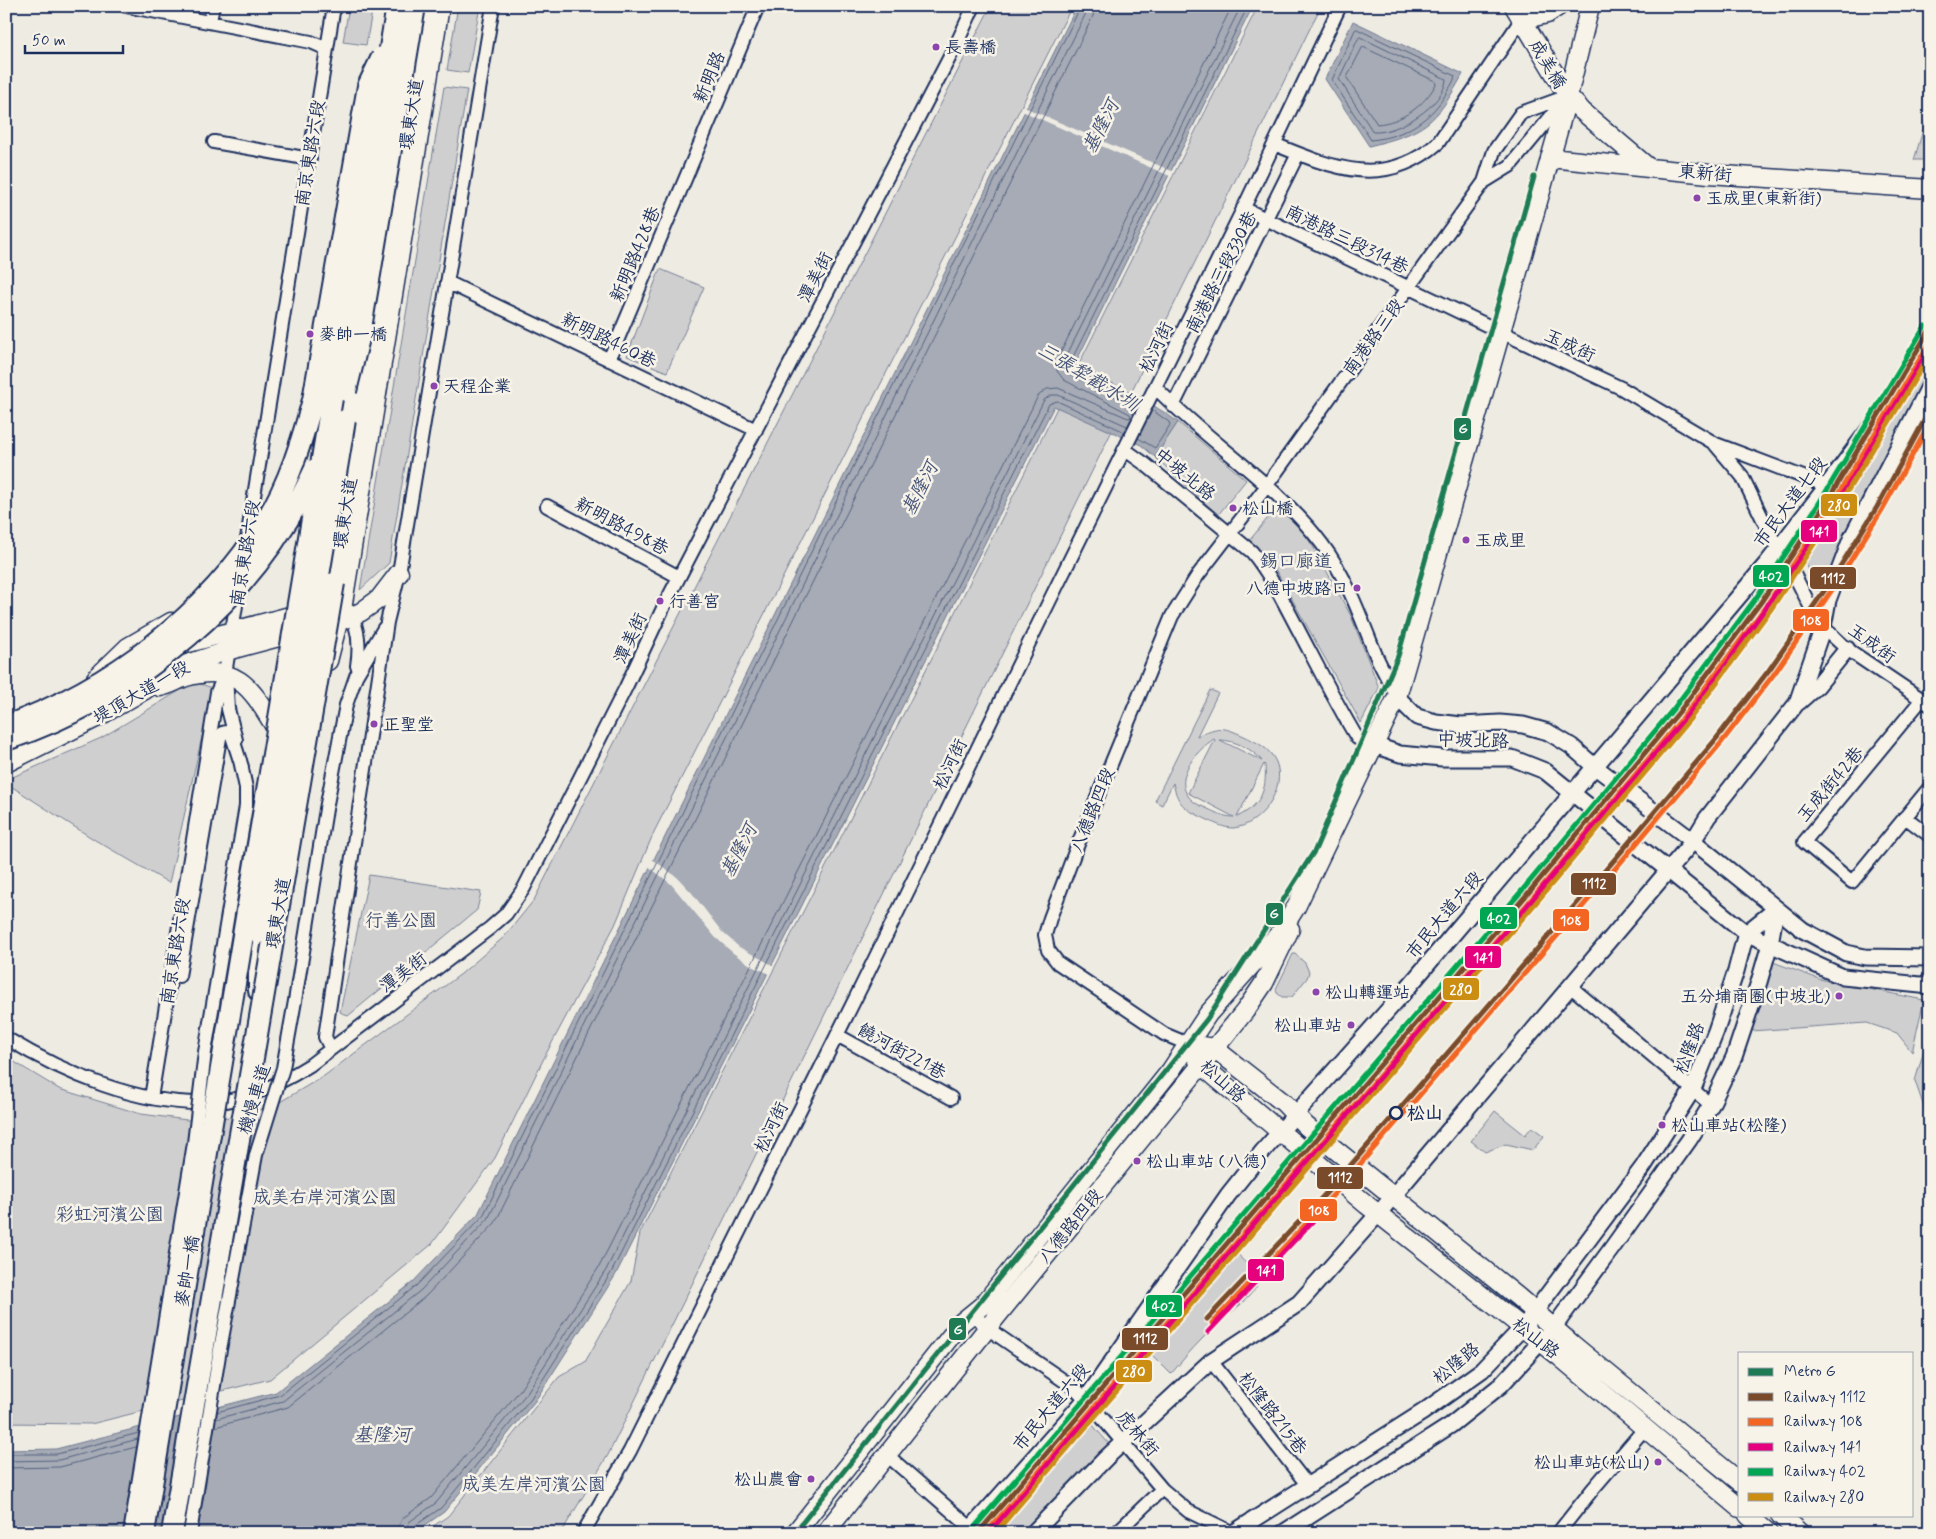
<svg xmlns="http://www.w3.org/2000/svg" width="1936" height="1539" viewBox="0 0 1936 1539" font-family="Mynerve,'LXGW WenKai TC',sans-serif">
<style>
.green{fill:#cfcfcf;stroke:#757f96;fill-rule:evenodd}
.water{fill:#a6abb5;stroke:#6e7992}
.pier{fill:#eeebe2}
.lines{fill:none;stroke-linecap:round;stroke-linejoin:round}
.shore{stroke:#536181;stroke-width:1}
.minor-casing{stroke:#1b2f5e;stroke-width:16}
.tertiary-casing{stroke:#1b2f5e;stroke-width:19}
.secondary-casing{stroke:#1b2f5e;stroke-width:21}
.trunk-casing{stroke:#1b2f5e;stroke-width:24}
.minor{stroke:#f7f3e8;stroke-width:12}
.tertiary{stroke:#f7f3e8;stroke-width:15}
.secondary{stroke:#f7f3e8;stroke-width:18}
.trunk{stroke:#f7f3e8;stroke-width:20}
.minor-bridge-casing{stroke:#1b2f5e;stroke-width:16;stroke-linecap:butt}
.trunk-bridge-casing{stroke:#1b2f5e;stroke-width:24;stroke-linecap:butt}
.minor-bridge{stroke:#f7f3e8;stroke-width:12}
.trunk-bridge{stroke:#f7f3e8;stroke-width:20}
.rail-1-casing{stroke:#f7f3e8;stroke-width:9}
.rail-2-casing{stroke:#f7f3e8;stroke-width:9}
.rail-3-casing{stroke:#f7f3e8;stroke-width:9}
.rail-4-casing{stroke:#f7f3e8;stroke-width:9}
.rail-5-casing{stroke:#f7f3e8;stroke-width:9}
.rail-1{stroke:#7a4b2a;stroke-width:5}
.rail-2{stroke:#f26522;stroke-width:5}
.rail-3{stroke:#e5007d;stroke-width:5}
.rail-4{stroke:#00a651;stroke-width:5}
.rail-5{stroke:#cb8e13;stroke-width:5}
.metro-1-casing{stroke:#f7f3e8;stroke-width:9}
.metro-1{stroke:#1e7b54;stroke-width:5}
.bus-dot{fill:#8e44ad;stroke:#f7f3e8;stroke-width:2}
.stop-dot{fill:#f7f3e8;stroke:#1b2f5e;stroke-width:2.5}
.labels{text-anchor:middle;stroke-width:5;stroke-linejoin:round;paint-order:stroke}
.bus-label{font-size:17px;fill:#1b2f5e;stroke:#f7f3e8;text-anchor:start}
.street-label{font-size:18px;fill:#1b2f5e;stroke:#f7f3e8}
.park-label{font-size:18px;fill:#3f4f75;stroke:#f7f3e8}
.stop-label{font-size:18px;font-weight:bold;fill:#1b2f5e;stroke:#f7f3e8;text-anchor:start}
.water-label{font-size:19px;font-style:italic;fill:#455478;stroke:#f7f3e8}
.line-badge{stroke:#f7f3e8;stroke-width:2}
.badge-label{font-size:14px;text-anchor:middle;font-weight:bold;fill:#fff}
</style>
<rect width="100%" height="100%" fill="#eeebe2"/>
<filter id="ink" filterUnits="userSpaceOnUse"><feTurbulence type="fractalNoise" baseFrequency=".02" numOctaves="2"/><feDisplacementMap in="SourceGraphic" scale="10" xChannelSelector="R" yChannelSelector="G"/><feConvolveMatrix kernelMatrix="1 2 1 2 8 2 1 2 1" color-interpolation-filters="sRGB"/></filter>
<g filter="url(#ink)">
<!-- green -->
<path class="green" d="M349,6H373L366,45L343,42Z
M458,6H480L468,73L447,70Z
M991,6H1072L654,832L615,925L546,1054L495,1158L432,1244L270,1379L91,1424L6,1423V1057L59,1089L141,1114L187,1120L232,1117L273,1106L324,1076L461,974L504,937L534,900Z
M1258,6H1321L608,1455L561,1533H423L448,1516L559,1377L585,1362L631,1281L640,1233L941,640Z
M444,87L467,90L389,563L360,590Z
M1930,107V160H1914Z
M660,269L704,287L667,372L627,356Z
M1930,361V368L1846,534L1823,590L1821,592L1818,591L1796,540Z
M1178,422L1246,480L1218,515L1155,457Z
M1276,508L1300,527L1314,548L1351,616L1379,688L1361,723L1269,558L1249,541Z
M194,682L213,688L169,883L95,840L6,783V780L101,738Z
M1210,690L1218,693L1197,736C1219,726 1221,726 1244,736C1256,742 1270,748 1276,762C1287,788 1261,826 1233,828C1224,828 1216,824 1208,820C1187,810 1178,807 1173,783L1162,805L1155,801ZM1214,739L1215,740L1188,793L1234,817C1224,817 1217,813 1208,809C1204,807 1198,805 1194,802C1169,783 1195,751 1214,739ZM1220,740C1234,740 1253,749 1262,761ZM1264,764L1265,765C1267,791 1261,805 1237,817Z
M369,875L481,892L477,910L348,1016L340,1012Z
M1293,954H1295L1305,963L1309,972L1307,978L1292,997H1282L1277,993L1276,989Z
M1773,962L1819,979L1924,1000L1912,1052L1897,1033L1867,1023L1751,1031Z
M1930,1029V1125L1915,1081Z
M1495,1111L1525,1135L1532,1127L1544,1136L1533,1150L1506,1144L1485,1152L1471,1141Z
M1235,1248C1243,1264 1248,1266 1265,1271C1256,1298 1222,1318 1202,1339C1191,1350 1181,1362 1171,1374L1148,1351L1180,1314L1224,1250Z
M1081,1416H1085L1109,1444L1054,1502L1029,1533H975Z"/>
<!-- water -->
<path class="water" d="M1077,6H1253L1075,364C1109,383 1146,398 1178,422L1155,457L1141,445L1054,406L615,1276L535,1401L444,1512L414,1533H6V1450L56,1449L276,1392L413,1282L478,1214Z
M1353,21L1463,74C1435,125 1425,132 1369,146L1325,79Z"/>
<!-- pier -->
<path class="pier" d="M1024,107L1174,172L1172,177L1022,111Z
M652,859L677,877L692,893L722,932L739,947L774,966L770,974L752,966L733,953L715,937L671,884L648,866Z"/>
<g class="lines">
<!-- shore -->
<path class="shore" d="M1357,29L1455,76C1454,81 1451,86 1448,90C1433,119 1404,137 1371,140L1332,80L1355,30Z
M1360,37L1446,79C1445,105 1397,134 1373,132L1339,79L1358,39Z
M1363,47L1435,81L1436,84C1424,106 1402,122 1377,124L1347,78Z
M1139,403L1101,382L1073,369L1070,363L1248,6
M1136,408L1098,387L1070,375L1065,369L1064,361L1241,6
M1138,438L1155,448L1170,425L1169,422L1152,410
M217,1412L280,1395L417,1285L483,1216L1081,6
M216,1419L283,1401L421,1290L488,1219L1086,13L1087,6
M215,1427L288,1407L426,1296L495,1223L1093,16L1095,6
M6,1454H57L139,1433
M6,1461L59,1460L138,1439
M6,1468L60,1467L136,1447
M398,1533L399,1525L403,1518L431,1498L520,1390L599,1267L1038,396L1047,389L1058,388L1128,418L1131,417L1130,414L1064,380L1057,371V360L1232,6
M405,1533L409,1522L436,1503L526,1394L606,1270L1044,400L1051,395H1058L1127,426
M411,1533L413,1527L441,1508L531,1398L611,1273L1049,404L1057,401L1125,432"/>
<!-- minor casing -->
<g class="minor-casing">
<path id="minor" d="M126,6L311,42L327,49
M210,21L213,6
M214,142L310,159
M1274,144C1333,168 1384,190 1438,143L1521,20
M1243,208L1501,332L1621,388L1714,443L1742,476L1771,536L1786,558L1813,612L1823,627L1847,649L1930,705
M447,282L756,430
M609,360L758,6
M1156,388C1208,442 1277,484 1322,544C1346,576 1360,615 1375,653C1381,668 1390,682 1397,697
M1173,406L1298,154
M1716,444L1827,486
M1124,449L1145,464L1252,552C1272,577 1284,603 1299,631C1318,667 1336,703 1357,738L1374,745
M547,506L679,577
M246,545L334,6
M347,609C359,625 360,647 357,666
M226,676L228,709L236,740
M1922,699L1804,842L1852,882L1930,787
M240,760L246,788V806
M326,809L346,705L356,676L384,628
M1905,817L1930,836
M179,976L220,738L222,733L226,732L231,733L242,767
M1571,987L1711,1105
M837,1035L951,1098
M6,1038C65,1074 138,1105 208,1103C244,1102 280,1084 310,1065L490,928L506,914L524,888L626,687L665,604L956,45L974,6
M1188,1044L1164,1034L1058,963L1048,950L1045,935L1050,918L1076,849L1172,616L1198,575L1262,492L1484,182L1494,151L1521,113L1568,96L1510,166L1484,182
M331,1049L325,1037L387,622L399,573L493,6
M151,1098L217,692L225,674L239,587
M973,1313L987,1328L1076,1389L1093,1407L1162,1489L1188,1511L1233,1533
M1211,1361L1308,1486
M887,1455L971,1528
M583,1533L630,1451L861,987L1049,602L1248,199L1340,6
M1116,1533L1162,1489
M1558,1533L1592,1490L1645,1428"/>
</g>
<!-- tertiary casing -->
<g class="tertiary-casing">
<path id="tertiary" d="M1397,697L1417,717L1436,722L1461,725L1500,723L1523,725L1548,732L1571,746L1594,766L1693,841L1803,930L1846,953L1865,957L1930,958
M1799,702L1817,686L1847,649
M1374,745L1400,754L1442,758H1512L1545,771L1746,933L1843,977L1930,986
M967,1533L1086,1399L1228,1195L1263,1151L1405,991L1768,562L1827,486L1930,347
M1033,1533L1106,1458L1211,1361L1299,1303L1378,1214L1693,841L1707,818L1797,703L1823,627L1828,600L1851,539L1930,385
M1233,1533L1423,1412L1482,1370L1524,1326L1643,1167L1693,1089L1716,1031L1736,971L1746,933L1776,909
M1283,1533L1451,1425L1501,1385L1554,1327L1612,1248L1689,1140L1711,1105L1734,1057L1759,982L1770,944L1776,909"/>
</g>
<!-- secondary casing -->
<g class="secondary-casing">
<path id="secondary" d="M1514,6L1568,96L1582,111L1649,168
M1521,20L1547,14L1559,6
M1550,158L1709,174L1930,189
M333,624L361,612L379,599L399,573
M177,646L309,611
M328,661L343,603L440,6
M96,678L128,647L171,622
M160,687C170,685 177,680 186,677C239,662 252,690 277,730
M6,763L98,717L143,691L178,667L230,650L305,630
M1202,1046L1214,1048L1284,1103L1306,1126L1518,1297L1572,1344L1740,1482
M1195,1055L1200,1064L1367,1205L1560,1357L1740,1508
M1748,1515L1768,1533
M1780,1515L1800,1533
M795,1533L962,1322L983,1305L1171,1070L1208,1014L1279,934L1296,907L1397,697L1568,96L1590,6
M825,1533L997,1316L1245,1011L1264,983L1290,929"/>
</g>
<!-- trunk casing -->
<g class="trunk-casing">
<path id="trunk" d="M345,420L352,375
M334,583L429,6
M259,933V991"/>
</g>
<!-- minor -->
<use href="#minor" class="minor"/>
<!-- tertiary -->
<use href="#tertiary" class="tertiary"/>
<!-- secondary -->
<use href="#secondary" class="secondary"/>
<!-- trunk -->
<use href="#trunk" class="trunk"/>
<!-- minor-bridge casing -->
<g class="minor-bridge-casing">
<path id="minor-bridge" d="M130,1533L194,1143L205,1052L246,806
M190,1533L219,1355L256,1155L283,1068L295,1001L326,809"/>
</g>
<!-- trunk-bridge casing -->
<g class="trunk-bridge-casing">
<path id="trunk-bridge" d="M346,391L360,334L415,6
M6,726C112,688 207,615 266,520C289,484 302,440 313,400L368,86L382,57
M6,740C140,695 256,598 315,469
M259,933L345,420
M144,1533L397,6
M172,1533L334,583"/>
</g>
<!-- minor-bridge -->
<use href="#minor-bridge" class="minor-bridge"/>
<!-- trunk-bridge -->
<use href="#trunk-bridge" class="trunk-bridge"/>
<!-- rail-1 casing -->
<g class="rail-1-casing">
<path id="rail-1" d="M1207,1319L1331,1188L1615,859L1716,739L1769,670L1831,581L1877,507L1930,410
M978,1533L1530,891L1679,712L1761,602L1823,508L1930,329"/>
</g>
<!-- rail-2 casing -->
<g class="rail-2-casing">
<path id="rail-2" d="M1212,1323L1336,1192L1620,863L1721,743L1774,674L1836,584L1882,510L1930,423
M986,1533L1535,895L1684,716L1766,606L1828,511L1930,342"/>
</g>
<!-- rail-3 casing -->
<g class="rail-3-casing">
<path id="rail-3" d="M1208,1332L1324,1209
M989,1533L1534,898L1686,717L1724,668L1832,512L1930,347"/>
</g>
<!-- rail-4 casing -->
<g class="rail-4-casing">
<path id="rail-4" d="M973,1529L1525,887L1674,708L1756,598L1818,505L1925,326"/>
</g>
<!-- rail-5 casing -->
<g class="rail-5-casing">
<path id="rail-5" d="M995,1533L1539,899L1689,720L1771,609L1833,515L1930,354"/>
</g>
<!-- rail-1 -->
<use href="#rail-1" class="rail-1"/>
<!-- rail-2 -->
<use href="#rail-2" class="rail-2"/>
<!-- rail-3 -->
<use href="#rail-3" class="rail-3"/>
<!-- rail-4 -->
<use href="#rail-4" class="rail-4"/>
<!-- rail-5 -->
<use href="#rail-5" class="rail-5"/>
<!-- metro-1 casing -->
<g class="metro-1-casing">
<path id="metro-1" d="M794,1533L1207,1019L1315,850L1398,656L1534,177"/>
</g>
<!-- metro-1 -->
<use href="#metro-1" class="metro-1"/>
</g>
</g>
<!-- markers -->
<g class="bus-dot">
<circle cx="936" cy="47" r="4.5"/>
<circle cx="1697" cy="198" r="4.5"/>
<circle cx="310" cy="334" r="4.5"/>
<circle cx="434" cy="386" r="4.5"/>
<circle cx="1233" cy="508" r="4.5"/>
<circle cx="1466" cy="540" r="4.5"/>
<circle cx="1357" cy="588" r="4.5"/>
<circle cx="660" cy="601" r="4.5"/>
<circle cx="374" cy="724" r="4.5"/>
<circle cx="1316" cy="992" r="4.5"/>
<circle cx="1839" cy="996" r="4.5"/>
<circle cx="1351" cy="1025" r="4.5"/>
<circle cx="1662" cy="1125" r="4.5"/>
<circle cx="1137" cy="1161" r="4.5"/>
<circle cx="1658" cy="1462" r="4.5"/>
<circle cx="811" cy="1479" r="4.5"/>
</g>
<circle class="stop-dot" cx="1396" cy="1113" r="6"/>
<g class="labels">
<!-- bus labels -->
<g class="bus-label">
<text x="945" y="53">長壽橋</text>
<text x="1706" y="204">玉成里(東新街)</text>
<text x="319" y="340">麥帥一橋</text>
<text x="443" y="392">天程企業</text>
<text x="1242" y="514">松山橋</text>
<text x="1475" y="546">玉成里</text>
<text x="1348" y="594" text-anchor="end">八德中坡路口</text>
<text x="669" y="607">行善宮</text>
<text x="383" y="730">正聖堂</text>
<text x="1325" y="998">松山轉運站</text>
<text x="1830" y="1002" text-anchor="end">五分埔商圈(中坡北)</text>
<text x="1342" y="1031" text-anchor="end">松山車站</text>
<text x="1671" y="1131">松山車站(松隆)</text>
<text x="1146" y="1167">松山車站 (八德)</text>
<text x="1649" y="1468" text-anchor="end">松山車站(松山)</text>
<text x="802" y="1485" text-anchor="end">松山農會</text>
</g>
<!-- street labels -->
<g class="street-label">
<text transform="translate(1548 64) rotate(59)" y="6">成美橋</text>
<text transform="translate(709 77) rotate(-67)" y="6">新明路</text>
<text transform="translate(411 114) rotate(-81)" y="6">環東大道</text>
<text transform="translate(310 153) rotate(-81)" y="6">南京東路六段</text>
<text transform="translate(1705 173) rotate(5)" y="6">東新街</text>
<text transform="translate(1347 239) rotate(26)" y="6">南港路三段314巷</text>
<text transform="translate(635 254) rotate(-67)" y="6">新明路428巷</text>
<text transform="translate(1221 272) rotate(-63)" y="6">南港路三段330巷</text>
<text transform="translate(815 277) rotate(-63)" y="6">潭美街</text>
<text transform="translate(1373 337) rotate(-54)" y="6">南港路三段</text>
<text transform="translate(609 340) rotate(26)" y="6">新明路460巷</text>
<text transform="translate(1570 345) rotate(25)" y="6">玉成街</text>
<text transform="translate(1156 347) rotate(-64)" y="6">松河街</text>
<text transform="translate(1185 474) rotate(39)" y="6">中坡北路</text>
<text transform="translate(1790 502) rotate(-53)" y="6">市民大道七段</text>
<text transform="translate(345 513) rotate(-81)" y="6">環東大道</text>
<text transform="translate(622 526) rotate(28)" y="6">新明路498巷</text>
<text transform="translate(245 553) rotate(-81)" y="6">南京東路六段</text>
<text transform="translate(630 638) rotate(-65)" y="6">潭美街</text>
<text transform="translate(1872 643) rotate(36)" y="6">玉成街</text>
<text transform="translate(141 692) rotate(-30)" y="6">堤頂大道一段</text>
<text transform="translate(1473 740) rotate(2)" y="6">中坡北路</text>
<text transform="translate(950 764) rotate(-64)" y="6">松河街</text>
<text transform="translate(1830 784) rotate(-50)" y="6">玉成街42巷</text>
<text transform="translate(1092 810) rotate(-68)" y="6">八德路四段</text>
<text transform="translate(278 913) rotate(-80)" y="6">環東大道</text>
<text transform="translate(1444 915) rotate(-50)" y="6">市民大道六段</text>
<text transform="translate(175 951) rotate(-81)" y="6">南京東路六段</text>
<text transform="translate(403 972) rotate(-37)" y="6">潭美街</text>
<text transform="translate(1689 1048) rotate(-69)" y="6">松隆路</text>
<text transform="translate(902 1051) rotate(29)" y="6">饒河街221巷</text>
<text transform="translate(1223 1081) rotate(42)" y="6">松山路</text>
<text transform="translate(254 1099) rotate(-73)" y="6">機慢車道</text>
<text transform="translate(771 1127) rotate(-64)" y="6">松河街</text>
<text transform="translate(1070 1226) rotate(-51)" y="6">八德路四段</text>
<text transform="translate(187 1271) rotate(-81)" y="6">麥帥一橋</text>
<text transform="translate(1536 1338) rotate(38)" y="6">松山路</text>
<text transform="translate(1456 1363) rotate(-39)" y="6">松隆路</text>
<text transform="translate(1051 1407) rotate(-50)" y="6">市民大道六段</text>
<text transform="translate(1273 1413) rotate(52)" y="6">松隆路215巷</text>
<text transform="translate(1138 1433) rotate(50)" y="6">虎林街</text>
</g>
<!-- park labels -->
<g class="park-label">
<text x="1296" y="567">錫口廊道</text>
<text x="401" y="926">行善公園</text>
<text x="325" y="1203">成美右岸河濱公園</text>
<text x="110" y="1220">彩虹河濱公園</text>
<text x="534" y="1490">成美左岸河濱公園</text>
</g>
<!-- stop labels -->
<g class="stop-label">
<text x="1407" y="1119">松山</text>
</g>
<!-- water labels -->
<g class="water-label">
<text transform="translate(1100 126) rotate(-63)" y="7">基隆河</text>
<text transform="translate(1089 376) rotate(31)" y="7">三張犂截水圳</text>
<text transform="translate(919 488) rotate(-63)" y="7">基隆河</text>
<text transform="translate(738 850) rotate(-63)" y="7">基隆河</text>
<text x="382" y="1441">基隆河</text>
</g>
</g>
<g class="line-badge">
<rect x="1453" y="417" width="19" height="24" rx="5" fill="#1e7b54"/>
<rect x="1820" y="493" width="38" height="24" rx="5" fill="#cb8e13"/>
<rect x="1800" y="519" width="38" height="24" rx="5" fill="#e5007d"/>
<rect x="1752" y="564" width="38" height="24" rx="5" fill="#00a651"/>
<rect x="1809" y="566" width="48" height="24" rx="5" fill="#7a4b2a"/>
<rect x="1792" y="608" width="38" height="24" rx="5" fill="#f26522"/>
<rect x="1570" y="872" width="47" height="24" rx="5" fill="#7a4b2a"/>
<rect x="1265" y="902" width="19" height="24" rx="5" fill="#1e7b54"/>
<rect x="1479" y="906" width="39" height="24" rx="5" fill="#00a651"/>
<rect x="1552" y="908" width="38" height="24" rx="5" fill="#f26522"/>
<rect x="1464" y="945" width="38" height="24" rx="5" fill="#e5007d"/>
<rect x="1442" y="977" width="38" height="24" rx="5" fill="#cb8e13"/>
<rect x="1316" y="1166" width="48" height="24" rx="5" fill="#7a4b2a"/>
<rect x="1299" y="1198" width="39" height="24" rx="5" fill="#f26522"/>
<rect x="1247" y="1258" width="38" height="24" rx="5" fill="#e5007d"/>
<rect x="1145" y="1294" width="38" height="24" rx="5" fill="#00a651"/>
<rect x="948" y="1317" width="19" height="24" rx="5" fill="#1e7b54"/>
<rect x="1121" y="1327" width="48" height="24" rx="5" fill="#7a4b2a"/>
<rect x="1115" y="1359" width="38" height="24" rx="5" fill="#cb8e13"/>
</g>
<g class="badge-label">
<text x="1463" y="433">G</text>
<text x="1839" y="510">280</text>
<text x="1819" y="536">141</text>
<text x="1771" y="581">402</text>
<text x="1833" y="583">1112</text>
<text x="1811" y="625">108</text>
<text x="1594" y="888">1112</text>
<text x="1274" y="918">G</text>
<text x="1499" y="923">402</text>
<text x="1571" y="925">108</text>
<text x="1483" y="962">141</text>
<text x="1461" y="994">280</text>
<text x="1340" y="1182">1112</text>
<text x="1319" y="1215">108</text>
<text x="1266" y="1275">141</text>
<text x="1164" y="1311">402</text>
<text x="958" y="1334">G</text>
<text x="1145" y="1343">1112</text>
<text x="1134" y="1376">280</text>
</g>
<!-- margin -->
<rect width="1936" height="1539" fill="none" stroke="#f7f3e8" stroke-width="25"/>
<rect x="12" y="12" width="1911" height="1514" fill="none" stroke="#1b2f5e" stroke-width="2" filter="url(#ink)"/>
<!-- legend -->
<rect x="1738" y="1352" width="175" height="165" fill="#f7f3e8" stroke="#9fa5b1"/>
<rect x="1748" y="1368" width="25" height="8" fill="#1e7b54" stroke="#9fa5b1"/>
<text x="1784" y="1376" font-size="15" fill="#1b2f5e">Metro G</text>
<rect x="1748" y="1393" width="25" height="8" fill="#7a4b2a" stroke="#9fa5b1"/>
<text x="1784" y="1402" font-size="15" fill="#1b2f5e">Railway 1112</text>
<rect x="1748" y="1418" width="25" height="8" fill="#f26522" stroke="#9fa5b1"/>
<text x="1784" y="1426" font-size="15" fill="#1b2f5e">Railway 108</text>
<rect x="1748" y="1443" width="25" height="8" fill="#e5007d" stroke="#9fa5b1"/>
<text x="1784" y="1452" font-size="15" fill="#1b2f5e">Railway 141</text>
<rect x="1748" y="1468" width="25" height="8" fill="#00a651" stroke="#9fa5b1"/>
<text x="1784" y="1476" font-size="15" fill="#1b2f5e">Railway 402</text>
<rect x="1748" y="1493" width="25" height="8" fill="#cb8e13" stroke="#9fa5b1"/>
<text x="1784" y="1502" font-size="15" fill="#1b2f5e">Railway 280</text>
<!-- scale -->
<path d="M25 45v8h98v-8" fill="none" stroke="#1b2f5e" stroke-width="2.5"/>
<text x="32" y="45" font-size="15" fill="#1b2f5e" stroke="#f7f3e8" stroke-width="4" paint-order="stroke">50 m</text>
</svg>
